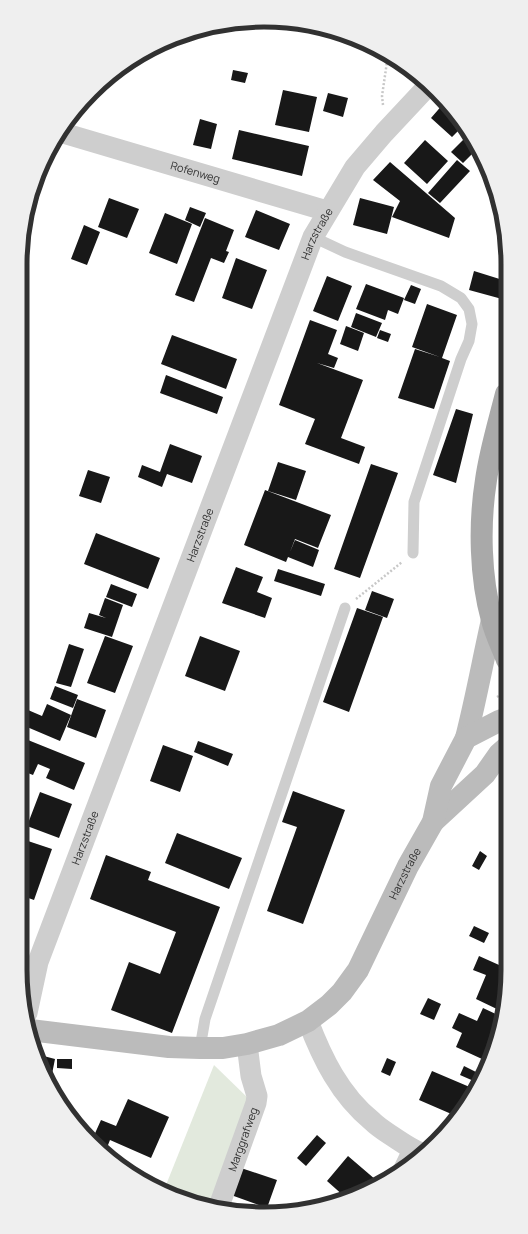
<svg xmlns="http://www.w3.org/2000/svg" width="528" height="1234" viewBox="0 0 528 1234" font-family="Manrope,sans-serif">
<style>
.green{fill:#e2e9dd}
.building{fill:#181818}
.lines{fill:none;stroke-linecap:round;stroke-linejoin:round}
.path{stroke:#c8c8c8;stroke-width:2.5;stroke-dasharray:2 2;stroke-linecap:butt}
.lane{stroke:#cecece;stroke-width:11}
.street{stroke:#cecece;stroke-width:21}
.secondary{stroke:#bbb;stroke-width:22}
.primary{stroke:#a9a9a9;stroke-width:22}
.labels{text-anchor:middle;stroke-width:4;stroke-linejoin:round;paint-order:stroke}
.street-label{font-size:11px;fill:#313131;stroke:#fff}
.rim{fill:none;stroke:#313131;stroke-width:5}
</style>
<rect width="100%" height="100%" fill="#fff"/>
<!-- green -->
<path class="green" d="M214,1065L251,1101L211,1207L164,1190Z"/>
<!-- building -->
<path class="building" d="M233,70L248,73L245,83L231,80Z
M283,90L317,97L309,132L275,125Z
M328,93L348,98L343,117L323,111Z
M444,103L457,115L463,126L452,137L431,118Z
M200,119L217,124L211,149L193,145Z
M239,130L309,146L302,176L232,159Z
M469,134L477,149L463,163L451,152Z
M425,140L448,161L427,184L404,163Z
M457,160L470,171L440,203L428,193Z
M390,162L455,218L449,238L392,217L400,201L373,180Z
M109,198L139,209L127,238L98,227Z
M360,198L394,207L387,234L353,225Z
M190,207L206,213L200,227L185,220Z
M256,210L290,224L279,250L245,237Z
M165,213L192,224L177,264L149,253Z
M205,218L234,230L226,251L229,252L224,263L211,258L194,302L175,295Z
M84,225L100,232L87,265L71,259Z
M236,258L267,270L252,309L222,298Z
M474,271L506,281L502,299L469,290Z
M327,276L352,286L338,321L313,311Z
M366,284L404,298L398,314L388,310L385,320L356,309Z
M411,285L421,289L415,304L404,300Z
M427,304L457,315L442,358L450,361L434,409L398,398L415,349L440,357L412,347Z
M356,313L382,323L376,337L351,327Z
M310,320L337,330L328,354L338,358L334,368L317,363L363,380L341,438L365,447L359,464L305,444L315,419L279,405Z
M346,326L364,333L358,351L340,344Z
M380,330L391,334L388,342L377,338Z
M172,335L237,359L226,389L161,364Z
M166,375L223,397L217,414L160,393Z
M456,409L473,414L456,483L433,475Z
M170,444L202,456L192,483L167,474L162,487L138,477L142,465L160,472Z
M278,462L306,471L296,500L268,491Z
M371,464L398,473L360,578L334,569Z
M88,470L110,477L101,503L79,496Z
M265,490L331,515L318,548L295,539L290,552L295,540L319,550L313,567L288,557L286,562L244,545Z
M96,533L160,558L148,589L84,564Z
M236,567L263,577L257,592L272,598L265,618L222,603Z
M278,569L325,584L321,596L274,581Z
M111,584L137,594L132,607L106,597Z
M372,591L394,599L387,618L365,610Z
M105,598L123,605L112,637L84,628L89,613L106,618L99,615Z
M357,608L383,617L349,712L323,702Z
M105,636L133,646L115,693L87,683Z
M200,636L240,651L225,691L185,676Z
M69,644L84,649L71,687L56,683Z
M55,686L78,695L73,708L50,699Z
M77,699L106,710L96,738L67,727Z
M47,704L71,715L60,741L20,724L21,707L42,716Z
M23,738L85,763L74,790L46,778L50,769L38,764L33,775L20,770V759L22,754L20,753V747Z
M198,741L233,754L228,766L194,752Z
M163,745L193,756L180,792L150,781Z
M20,786L28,790L20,810Z
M293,791L345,810L303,924L267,911L297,827L282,822Z
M40,792L72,804L59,838L27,826Z
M177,833L242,858L229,889L165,863Z
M22,839L52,849L34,900L20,895V844Z
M480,851L487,856L479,870L472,866Z
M106,855L151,872L148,880L220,907L172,1033L111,1010L129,962L160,974L176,932L90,899Z
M474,926L489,933L484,943L469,936Z
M508,931V944L504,942Z
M479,956L508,969L501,1011L476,999L486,975L473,970Z
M428,998L441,1004L434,1020L420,1014Z
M483,1008L500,1016L498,1030L496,1029L482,1059L456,1047L462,1033L452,1028L459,1013L477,1021Z
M36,1054L55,1059L51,1079Z
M387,1058L396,1062L390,1076L381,1072Z
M57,1059H72V1069L57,1068Z
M464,1066L480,1074L476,1082L460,1075Z
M432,1071L472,1088L456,1116L419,1100Z
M128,1099L169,1117L151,1158L110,1140L106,1150L92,1140L101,1120L116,1126Z
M317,1135L326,1143L306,1166L297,1158Z
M348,1156L376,1180L370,1187L345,1197L327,1181Z
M241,1168L277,1180L267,1208L231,1195Z"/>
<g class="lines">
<!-- path -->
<path class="path" d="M383,105L382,96L388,55
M356,599L402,562
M497,697L507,691"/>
<!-- lane -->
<path class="lane" d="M313,237L345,252L441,286L461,298L469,309L472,324L469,341L461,359L414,502L413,553
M200,1048L205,1019L345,608
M397,1172L409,1147"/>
<!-- street -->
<g class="street">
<path id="s1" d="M63,133L327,211"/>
<path id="s2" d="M27,1013L38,962L313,237L355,167L384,133L427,87"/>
<path d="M308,1021C322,1058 340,1095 372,1121C377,1126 383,1130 389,1134C400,1141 409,1148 421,1153"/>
<path id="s3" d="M218,1209L256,1103L257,1096L251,1076L247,1044"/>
</g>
<!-- secondary -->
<g class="secondary">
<path d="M466,738C476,699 483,660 492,620"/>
<path d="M433,822L485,774L499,754L507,747"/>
<path id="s4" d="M30,1030L169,1047L200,1048H223L247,1044L279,1035L308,1021L329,1005L342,992L358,970L408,866L433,822L441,786L466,738L499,721L507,718"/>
</g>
<!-- primary -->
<path class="primary" d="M506,394C499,422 490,451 486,480C479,524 480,577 492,620C495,633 502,647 507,660"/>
</g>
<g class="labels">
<!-- street labels -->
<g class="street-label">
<text dy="4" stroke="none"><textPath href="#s1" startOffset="138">Rofenweg</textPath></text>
<text dy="4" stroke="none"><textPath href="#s2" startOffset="832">Harzstraße</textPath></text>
<text dy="4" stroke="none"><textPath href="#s2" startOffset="509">Harzstraße</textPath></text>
<text dy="4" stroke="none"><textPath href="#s2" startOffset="185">Harzstraße</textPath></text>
<text dy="4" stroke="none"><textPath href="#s4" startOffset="463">Harzstraße</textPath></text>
<text dy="4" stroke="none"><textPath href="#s3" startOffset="74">Marggrafweg</textPath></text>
</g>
</g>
<!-- crop -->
<path d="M0 0H528V1234H0ZM264 27H264A237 237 0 0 1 501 264V970A237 237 0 0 1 264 1207H264A237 237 0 0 1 27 970V264A237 237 0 0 1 264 27Z" fill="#efefef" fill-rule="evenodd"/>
<path class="rim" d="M264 27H264A237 237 0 0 1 501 264V970A237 237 0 0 1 264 1207H264A237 237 0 0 1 27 970V264A237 237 0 0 1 264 27Z"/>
</svg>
